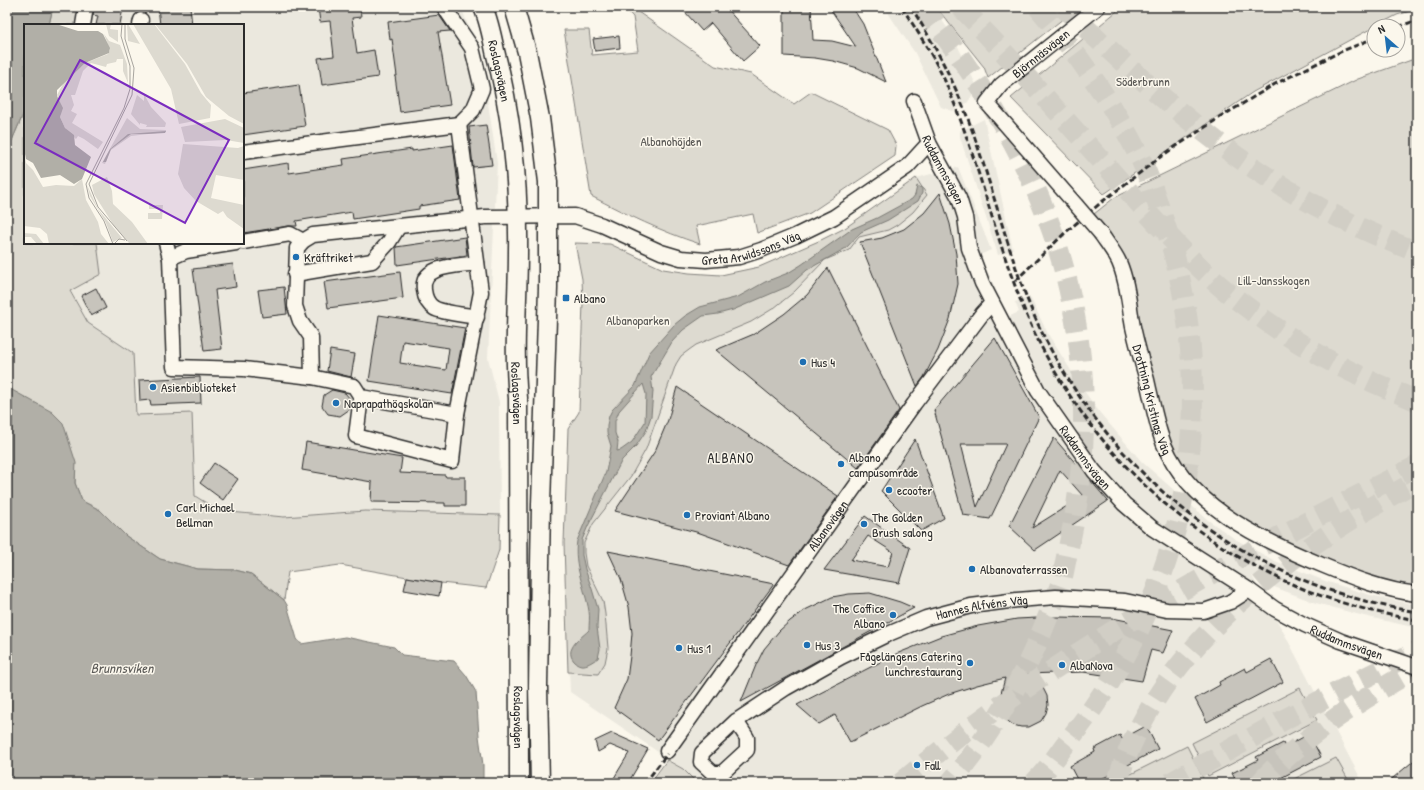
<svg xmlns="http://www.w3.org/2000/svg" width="1424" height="790" viewBox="0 0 1424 790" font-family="'Patrick Hand',sans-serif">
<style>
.built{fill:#ebe8de}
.green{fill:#dddad0;stroke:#84827e}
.water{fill:#b1afa7;stroke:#7b7a75;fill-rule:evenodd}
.building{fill:#c7c4bc;stroke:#2b2b2b;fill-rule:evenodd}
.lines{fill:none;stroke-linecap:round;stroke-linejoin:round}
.highway-tunnel{stroke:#d1cec5;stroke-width:21;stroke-dasharray:21 10;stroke-linecap:butt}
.minor-casing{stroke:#2b2b2b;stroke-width:17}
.major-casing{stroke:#2b2b2b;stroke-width:21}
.minor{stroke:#fbf7ec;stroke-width:14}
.major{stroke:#fbf7ec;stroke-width:18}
.rail{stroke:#2b2b2b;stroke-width:3;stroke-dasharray:6 3;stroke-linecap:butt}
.minor-bridge-casing{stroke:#2b2b2b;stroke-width:17;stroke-linecap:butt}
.minor-bridge{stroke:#fbf7ec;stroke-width:14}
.poi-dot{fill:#1f6fb2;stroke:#fbf7ec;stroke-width:1.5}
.labels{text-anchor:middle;stroke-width:3;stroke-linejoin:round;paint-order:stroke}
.street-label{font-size:13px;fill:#2b2b2b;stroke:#fbf7ec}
.park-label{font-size:13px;fill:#585754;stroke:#fbf7ec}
.poi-label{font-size:13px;fill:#2b2b2b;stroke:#fbf7ec;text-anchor:start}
.neighbourhood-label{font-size:14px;letter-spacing:1px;fill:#2b2b2b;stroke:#fbf7ec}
.water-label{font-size:14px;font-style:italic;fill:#5a5956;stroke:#fbf7ec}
.inset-road{fill:none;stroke:#a8a59f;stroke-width:1}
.view{fill:#7b2cbf;fill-opacity:0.15;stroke:#7b2cbf;stroke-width:2}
.inset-edge{fill:none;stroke:#2b2b2b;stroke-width:2}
</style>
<rect width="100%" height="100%" fill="#fbf7ec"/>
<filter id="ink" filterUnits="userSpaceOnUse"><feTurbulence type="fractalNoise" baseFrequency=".025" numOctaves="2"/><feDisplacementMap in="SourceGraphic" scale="8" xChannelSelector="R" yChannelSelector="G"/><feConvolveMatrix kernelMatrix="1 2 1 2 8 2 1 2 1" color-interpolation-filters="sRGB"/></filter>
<g filter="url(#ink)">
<!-- built -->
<path class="built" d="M79,7H461L470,30L485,83L497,163L488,358L499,402L500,515L365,511L284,517L219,511L195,496L191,413L136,415L133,353L88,323L70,290L101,274L97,243H243V25H76Z
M884,7H933L954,38L978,89L967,103L953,111L941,107L915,53Z
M984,119L1013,250L998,255L960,137V131Z
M958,167L991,250L980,255L1008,317L1019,312L1015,302L1030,297L1048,334L1082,388L1100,413L1142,462L1208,520L1235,539L1275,561L1325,581L1370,595L1417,605V628L1364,616L1316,603L1264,583L1252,576L1285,635L1363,783H697L683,769L570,692L564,543L568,429L579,412L583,303L582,279L575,243L610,244L663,269L689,273L721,275L759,267L821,240L845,228L916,178Z"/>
<!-- green -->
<path class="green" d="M53,7H79L76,25H49Z
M624,7H631L715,66L751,74L794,104L811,92L888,130L896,145L895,156L810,213L757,233L753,214L696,226L700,244C660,231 628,215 591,196L564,30H589L592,55L638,51L633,17Z
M936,7H1078L988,78L984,67Z
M1122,7H1417V9L1397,15L1376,26H1374V27L1253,92L1104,194L1011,98Z
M1417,58V588L1379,580L1327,561L1278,539L1234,513L1205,490L1177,455L1165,428L1104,226L1094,214L1114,198L1358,79Z
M25,110V243H97L101,274L70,291L88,323L133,353L136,415L192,413L195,496L219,511L284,517L365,511L500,515L499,550L486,588L441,583L340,565L288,572L284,600L251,574L235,570L198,569L160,559L126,536L100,510L82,501L75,483V463L7,384V152Z
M916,178L927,195L913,212L897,225L888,230L859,237L849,250L825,260L794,292L774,308L751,322L696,345L689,350L681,356L676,364L646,449L631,476L593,524L584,543V553L586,566L603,601L605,614L608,648L605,663L598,674L568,672L564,543L568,429L579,412L583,303L582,279L575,243L610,244L663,269L689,273L721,275L759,267L821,240L845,228Z
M1300,688L1317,720L1208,776L1192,743Z
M1187,746L1203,778L1198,781L1199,783H1113Z
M1336,758L1350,783H1286Z
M667,760L683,769L697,783H650Z"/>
<!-- water -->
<path class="water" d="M7,7H53L49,25H25V110L7,152Z
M917,186L922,188V193L918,201L888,220L861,232L846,248L807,270L789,286L733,310L718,314L703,316L683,330L672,342L651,377L653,391L652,404L651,416L646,431L636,446L622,460L588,526L582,540V555L585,569L592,589L598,609L597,627L600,649L598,658C593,661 587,666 581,665C574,664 568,655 572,648C575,641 583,636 589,630C589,624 590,617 589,611C585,588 573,565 577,541L606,472L611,446L607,433V425L609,416L612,410L635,386L649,353L674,325L685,316L700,307L738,297L765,282L788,273L801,265L852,229L877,218L912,199L915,195ZM643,384L646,394L645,422L632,442L621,450L617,451L618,442L615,433V421L619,411Z
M7,384L12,390L52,412L63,423L76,463L75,483L82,501L100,510L126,536L160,559L198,569L235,570L251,574L284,600L287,605L297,639L301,644L345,637L394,647L402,655L454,661L466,675L476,692L479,736L483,765V783H7Z"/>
<!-- building -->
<path class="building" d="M94,7H123L120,25H96L98,16L93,15Z
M158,7H190L192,25H160Z
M318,7H360L361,17L352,18L357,53L374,50L378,77L322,85L318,58L334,56L330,21L320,22Z
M690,7H725L760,46L743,61L711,23L702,31L685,12Z
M784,7H811L813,40L832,41L856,47L829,7H852L863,24L886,82L858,68L833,61L815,58L784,56Z
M439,15L450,31L438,32L450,105L400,112L395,76H397L392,39L390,40L388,22Z
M619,36L620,48L595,51L593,39Z
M299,85L305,126L243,135V93Z
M486,125L492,165L473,167L469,127Z
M453,145L460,200L419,206V209L353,219L352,212L296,221L297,226H289L243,233V170L288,163L289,173L344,165L343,159L412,149V151Z
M940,193L950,224L956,254L958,284L950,319L938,350L924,377L917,386L860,242L882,238L904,229L924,213Z
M465,237L467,255L397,265L396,247Z
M233,264L236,287L215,290L222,349L204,351L193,269Z
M828,268L899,410L858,468L716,350L754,334L784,314L807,295Z
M400,272L403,298L328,308L324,282Z
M284,287L287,314L262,317L258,290Z
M96,288L106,308L91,316L81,296Z
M379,315L465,328L452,394L369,381ZM403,341L449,348L446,370L400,363Z
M995,338L1039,417L990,519L963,515L934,410ZM961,444H1006L977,507Z
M330,350L355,354L351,377L327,371Z
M200,377L201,403L151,405L150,400L140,401L139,380Z
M677,387L838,496L789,565L700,533L615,511L655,451L668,420Z
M332,390L345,393L351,400L350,409L340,416L328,414L322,406L324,395Z
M1054,438L1108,501L1035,550L1009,526ZM1060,470L1083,496L1032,528Z
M915,439L944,518L921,531L881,491Z
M306,442L402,458L400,473L445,475L446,477H465V506H445V503L371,502L372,482L302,470Z
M214,463L238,479L223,500L200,483Z
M865,516L910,548L899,583L824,570ZM868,536L893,552L888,567L851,560Z
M608,551L774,584L658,740L614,708L627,679L630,656L632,633L629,607L621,579Z
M407,577L441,583L439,596L404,590Z
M870,593L900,602L914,608L741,702L756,665L764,649L779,631L790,621L805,610L832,597L849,594Z
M1057,617L1112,618L1173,630L1163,653L1151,650L1142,681L1083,672L1027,674L1043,688L1047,696L1048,705L1046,713L1041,721L1029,727H1021L1013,725L1005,719L1000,708L999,701L1005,678L977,685L949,694L922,706L850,742L835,715L819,724L797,705L896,654L941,636L978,626L1017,619Z
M1271,659L1283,682L1207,722L1195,699L1220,685L1219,682L1245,668L1247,672Z
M1146,726L1158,749L1094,783H1079L1070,766L1095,752L1094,749L1120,735L1122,739Z
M612,733L648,749L628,783H611L629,753L610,745L598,752L595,741Z
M1309,734L1321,757L1271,783H1237L1232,773L1258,760L1256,757L1283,743L1285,747Z
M1417,758V783H1387Z"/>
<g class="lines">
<!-- highway-tunnel -->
<path class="highway-tunnel" d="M923,7C978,77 1026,154 1055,239C1088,340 1092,442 1069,545C1066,558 1064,571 1061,583C1057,595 1052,607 1047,619C1024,678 992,734 950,783
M961,7C1012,60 1061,115 1110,170C1148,213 1186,259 1231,295C1271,326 1313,354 1358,375C1377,385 1397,392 1417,401
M1063,7C1125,64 1187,124 1258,171C1308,204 1361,230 1417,252
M901,783C1056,652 1237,556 1417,466
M1034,783C1045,772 1055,759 1064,746C1105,696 1138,640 1160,579C1203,464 1203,332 1162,216C1155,196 1149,175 1139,156C1112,102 1077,53 1038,7
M1117,783C1158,644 1294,549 1415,482
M1170,783L1287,718L1417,651
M1260,783C1304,735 1361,700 1417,668"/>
<!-- minor casing -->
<g class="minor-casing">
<g id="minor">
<path d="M444,7L472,48L482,89L473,110L459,124"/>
<path d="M83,25L86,7"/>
<path d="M140,25L141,20"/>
<path id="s1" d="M914,101L929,143L959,198L965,217L969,248L982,283L1038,391L1094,471L1124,504L1152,528L1249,590L1275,609L1305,625L1341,641L1417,667"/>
<path d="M243,152L459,124L481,292L457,414L452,461L356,436L361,397"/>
<path id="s2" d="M1076,205L987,103L1001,85L1098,7"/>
<path id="s3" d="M1101,234C1107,243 1115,253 1119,262C1128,283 1129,306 1133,327C1137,345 1142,363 1147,380C1151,398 1155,416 1160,433C1180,502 1261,540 1322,565C1353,578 1384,590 1417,594"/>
<path d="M243,242L290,234L303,241"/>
<path d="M166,243L170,258L174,367L244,369L312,377L354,386L361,397L457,414"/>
<path d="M170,258L186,251L236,243"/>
<path d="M295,274L372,261L389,242L399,226"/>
<path d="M477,317C467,315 442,313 434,308C427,304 425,298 424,290C420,264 460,266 477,263"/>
<path id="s4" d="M312,377L311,337L300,321L295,306L297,248L303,241L313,235L485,217L575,216L602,225L661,252L681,258L706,260L739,257L761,250L795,236L834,217L907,167L929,143"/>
<path id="s5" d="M736,721L747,738V750L722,773H713L701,762L702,753L736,721L786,688L841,657L886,635L926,618L971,606L1017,600L1056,597L1125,601L1167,610L1204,611L1230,602L1249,590"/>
<path id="s6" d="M667,751L914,404L982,314L992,303"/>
</g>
</g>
<!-- major casing -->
<g class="major-casing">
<g id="major">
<path id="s7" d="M483,7C489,21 492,36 495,51C512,116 519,185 518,252C518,301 513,349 518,398L519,783"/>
<path d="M514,7L527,52L540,118L548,182V288L541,504L538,687L540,783"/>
</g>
</g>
<!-- minor -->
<use href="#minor" class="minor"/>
<!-- major -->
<use href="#major" class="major"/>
<!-- rail -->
<path class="rail" d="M902,7C917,31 933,55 945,81C976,152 992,227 1020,299C1068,424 1170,532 1294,585C1333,602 1375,613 1417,620
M911,7C935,45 956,85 971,127C991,183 1005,240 1026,296C1040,333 1061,370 1084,403C1164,516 1279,590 1417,612
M1398,27L1417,20
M1015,281L1067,231L1103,201L1163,155L1219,118L1275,84L1340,52L1374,38
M645,783L667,754"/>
<!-- minor-bridge casing -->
<g class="minor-bridge-casing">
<path id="minor-bridge" d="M1076,205L1101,234"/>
</g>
<!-- minor-bridge -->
<use href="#minor-bridge" class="minor-bridge"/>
</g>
</g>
<!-- markers -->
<g class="poi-dot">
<circle cx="296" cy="257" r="4"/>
<rect x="562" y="294" width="8" height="8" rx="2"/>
<circle cx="803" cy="362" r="4"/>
<circle cx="153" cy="387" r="4"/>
<circle cx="336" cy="403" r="4"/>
<circle cx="841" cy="464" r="4"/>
<circle cx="889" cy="490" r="4"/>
<circle cx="168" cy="514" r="4"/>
<circle cx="687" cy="515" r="4"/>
<circle cx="864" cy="524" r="4"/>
<circle cx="972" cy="569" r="4"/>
<circle cx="893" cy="615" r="4"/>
<circle cx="807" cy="645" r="4"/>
<circle cx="679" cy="648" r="4"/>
<circle cx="970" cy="663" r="4"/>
<circle cx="1062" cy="665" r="4"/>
<circle cx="917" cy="765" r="4"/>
</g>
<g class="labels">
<!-- street labels -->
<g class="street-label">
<text dy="5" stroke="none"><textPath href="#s2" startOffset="209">Björnnäsvägen</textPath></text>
<text dy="5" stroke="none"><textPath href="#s7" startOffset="66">Roslagsvägen</textPath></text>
<text dy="5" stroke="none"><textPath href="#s1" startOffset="75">Ruddammsvägen</textPath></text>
<text dy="5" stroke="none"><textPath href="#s4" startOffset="603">Greta Arwidssons Väg</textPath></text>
<text dy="5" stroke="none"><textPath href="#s7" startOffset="390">Roslagsvägen</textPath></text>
<text dy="5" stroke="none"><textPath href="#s3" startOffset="175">Drottning Kristinas Väg</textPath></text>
<text dy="5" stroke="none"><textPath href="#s1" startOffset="399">Ruddammsvägen</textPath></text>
<text dy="5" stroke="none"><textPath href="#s6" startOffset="277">Albanovägen</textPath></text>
<text dy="5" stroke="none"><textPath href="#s5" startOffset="421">Hannes Alfvéns Väg</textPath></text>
<text dy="5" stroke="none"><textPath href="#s1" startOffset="723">Ruddammsvägen</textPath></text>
<text dy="5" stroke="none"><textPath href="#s7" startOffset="714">Roslagsvägen</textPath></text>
</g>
<!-- park labels -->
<g class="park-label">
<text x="1143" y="86">Söderbrunn</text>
<text x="671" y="146">Albanohöjden</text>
<text x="1274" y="285">Lill-Jansskogen</text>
<text x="638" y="325">Albanoparken</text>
</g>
<!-- poi labels -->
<g class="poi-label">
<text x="304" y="262">Kräftriket</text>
<text x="574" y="303">Albano</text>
<text x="811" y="367">Hus 4</text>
<text x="161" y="392">Asienbiblioteket</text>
<text x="344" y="408">Naprapathögskolan</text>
<text x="849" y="462">Albano<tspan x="849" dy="15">campusområde</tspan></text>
<text x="897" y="495">ecooter</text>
<text x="176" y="512">Carl Michael<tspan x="176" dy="15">Bellman</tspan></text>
<text x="695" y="520">Proviant Albano</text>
<text x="872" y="522">The Golden<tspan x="872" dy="15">Brush salong</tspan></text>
<text x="980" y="574">Albanovaterrassen</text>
<text x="885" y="613" text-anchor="end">The Coffice<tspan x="885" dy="15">Albano</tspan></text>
<text x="815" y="650">Hus 3</text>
<text x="687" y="653">Hus 1</text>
<text x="962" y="661" text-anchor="end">Fågelängens Catering<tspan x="962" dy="15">lunchrestaurang</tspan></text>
<text x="1070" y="670">AlbaNova</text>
<text x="925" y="770">Fall</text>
</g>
<!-- neighbourhood labels -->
<g class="neighbourhood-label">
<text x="731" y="463">ALBANO</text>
</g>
<!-- water labels -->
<g class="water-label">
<text x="122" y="673">Brunnsviken</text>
</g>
</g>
<!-- overview -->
<g transform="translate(24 24)">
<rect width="220" height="220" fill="#fbf7ec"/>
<path d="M82,0H87L86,5L94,6V18L85,12ZM103,0H104L116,20L104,17ZM109,0H130L161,40L177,69L187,81L186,94L155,100L147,65ZM131,0H220V100L205,92L182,73L163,40ZM80,10L85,17L96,21L103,40L104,59L99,47V35H93L92,38L83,40L82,43L67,39L59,47L51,71H47L50,81L47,87L53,90L48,99L79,118L74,125L60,115L54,112L52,115L41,104L36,93L38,84L33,71L41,56L61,39L84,30L86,26ZM120,70L127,83L142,99L141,103H122L123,101L116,99V101L107,90L113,71L120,77ZM103,94L116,105L142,106V108L107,112L87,126L81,140L78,139ZM201,95L220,104V119L202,116L161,118L157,103ZM159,120L214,124L220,122V156L192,151L187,174L220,181V205L203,193L199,187L194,190L172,177L160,164L154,150ZM0,125L2,139L9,146L19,163L32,161L50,162L58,155L62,176L74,198L77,210L85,220H25L23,210L16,204L0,202ZM83,153L88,167L89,180L108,198L124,220L105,219L90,202L70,170L68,161ZM63,161L74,185L98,214L89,218L82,199L66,172ZM125,181H139L138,195H124V189H136V185H125ZM0,209L12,210L20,220H13L7,213H0Z" fill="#dddad0"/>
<path d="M0,0H32L54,7H74L79,10L86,24L85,29L61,39L33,66V72L39,84L36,93L41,104L50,111L51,121L67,133L58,155L50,160L36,151L17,154L9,139L2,135L0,125ZM142,107L141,109L123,110H107L87,125L82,138H79L86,125L104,110Z" fill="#b1afa7"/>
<path class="inset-road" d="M101,0V15L110,44L108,71L65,160L74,183L103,217M89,220L80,197L65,174L62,160L100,84L106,65V42L97,12L98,0M90,220L95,215L101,216"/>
<path class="view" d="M56,36L205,116L161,199L11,119Z"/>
<rect width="220" height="220" class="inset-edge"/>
</g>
<!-- margin -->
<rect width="1424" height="790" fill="none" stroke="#fbf7ec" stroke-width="24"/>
<rect x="12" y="12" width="1400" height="766" fill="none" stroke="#2b2b2b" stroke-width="1.5" filter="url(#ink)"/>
<!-- north arrow -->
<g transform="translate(1386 38) rotate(332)"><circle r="19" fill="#fbf7ec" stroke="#a8a59f"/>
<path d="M0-3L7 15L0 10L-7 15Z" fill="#1f6fb2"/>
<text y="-6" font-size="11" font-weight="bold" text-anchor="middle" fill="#2b2b2b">N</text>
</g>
</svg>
